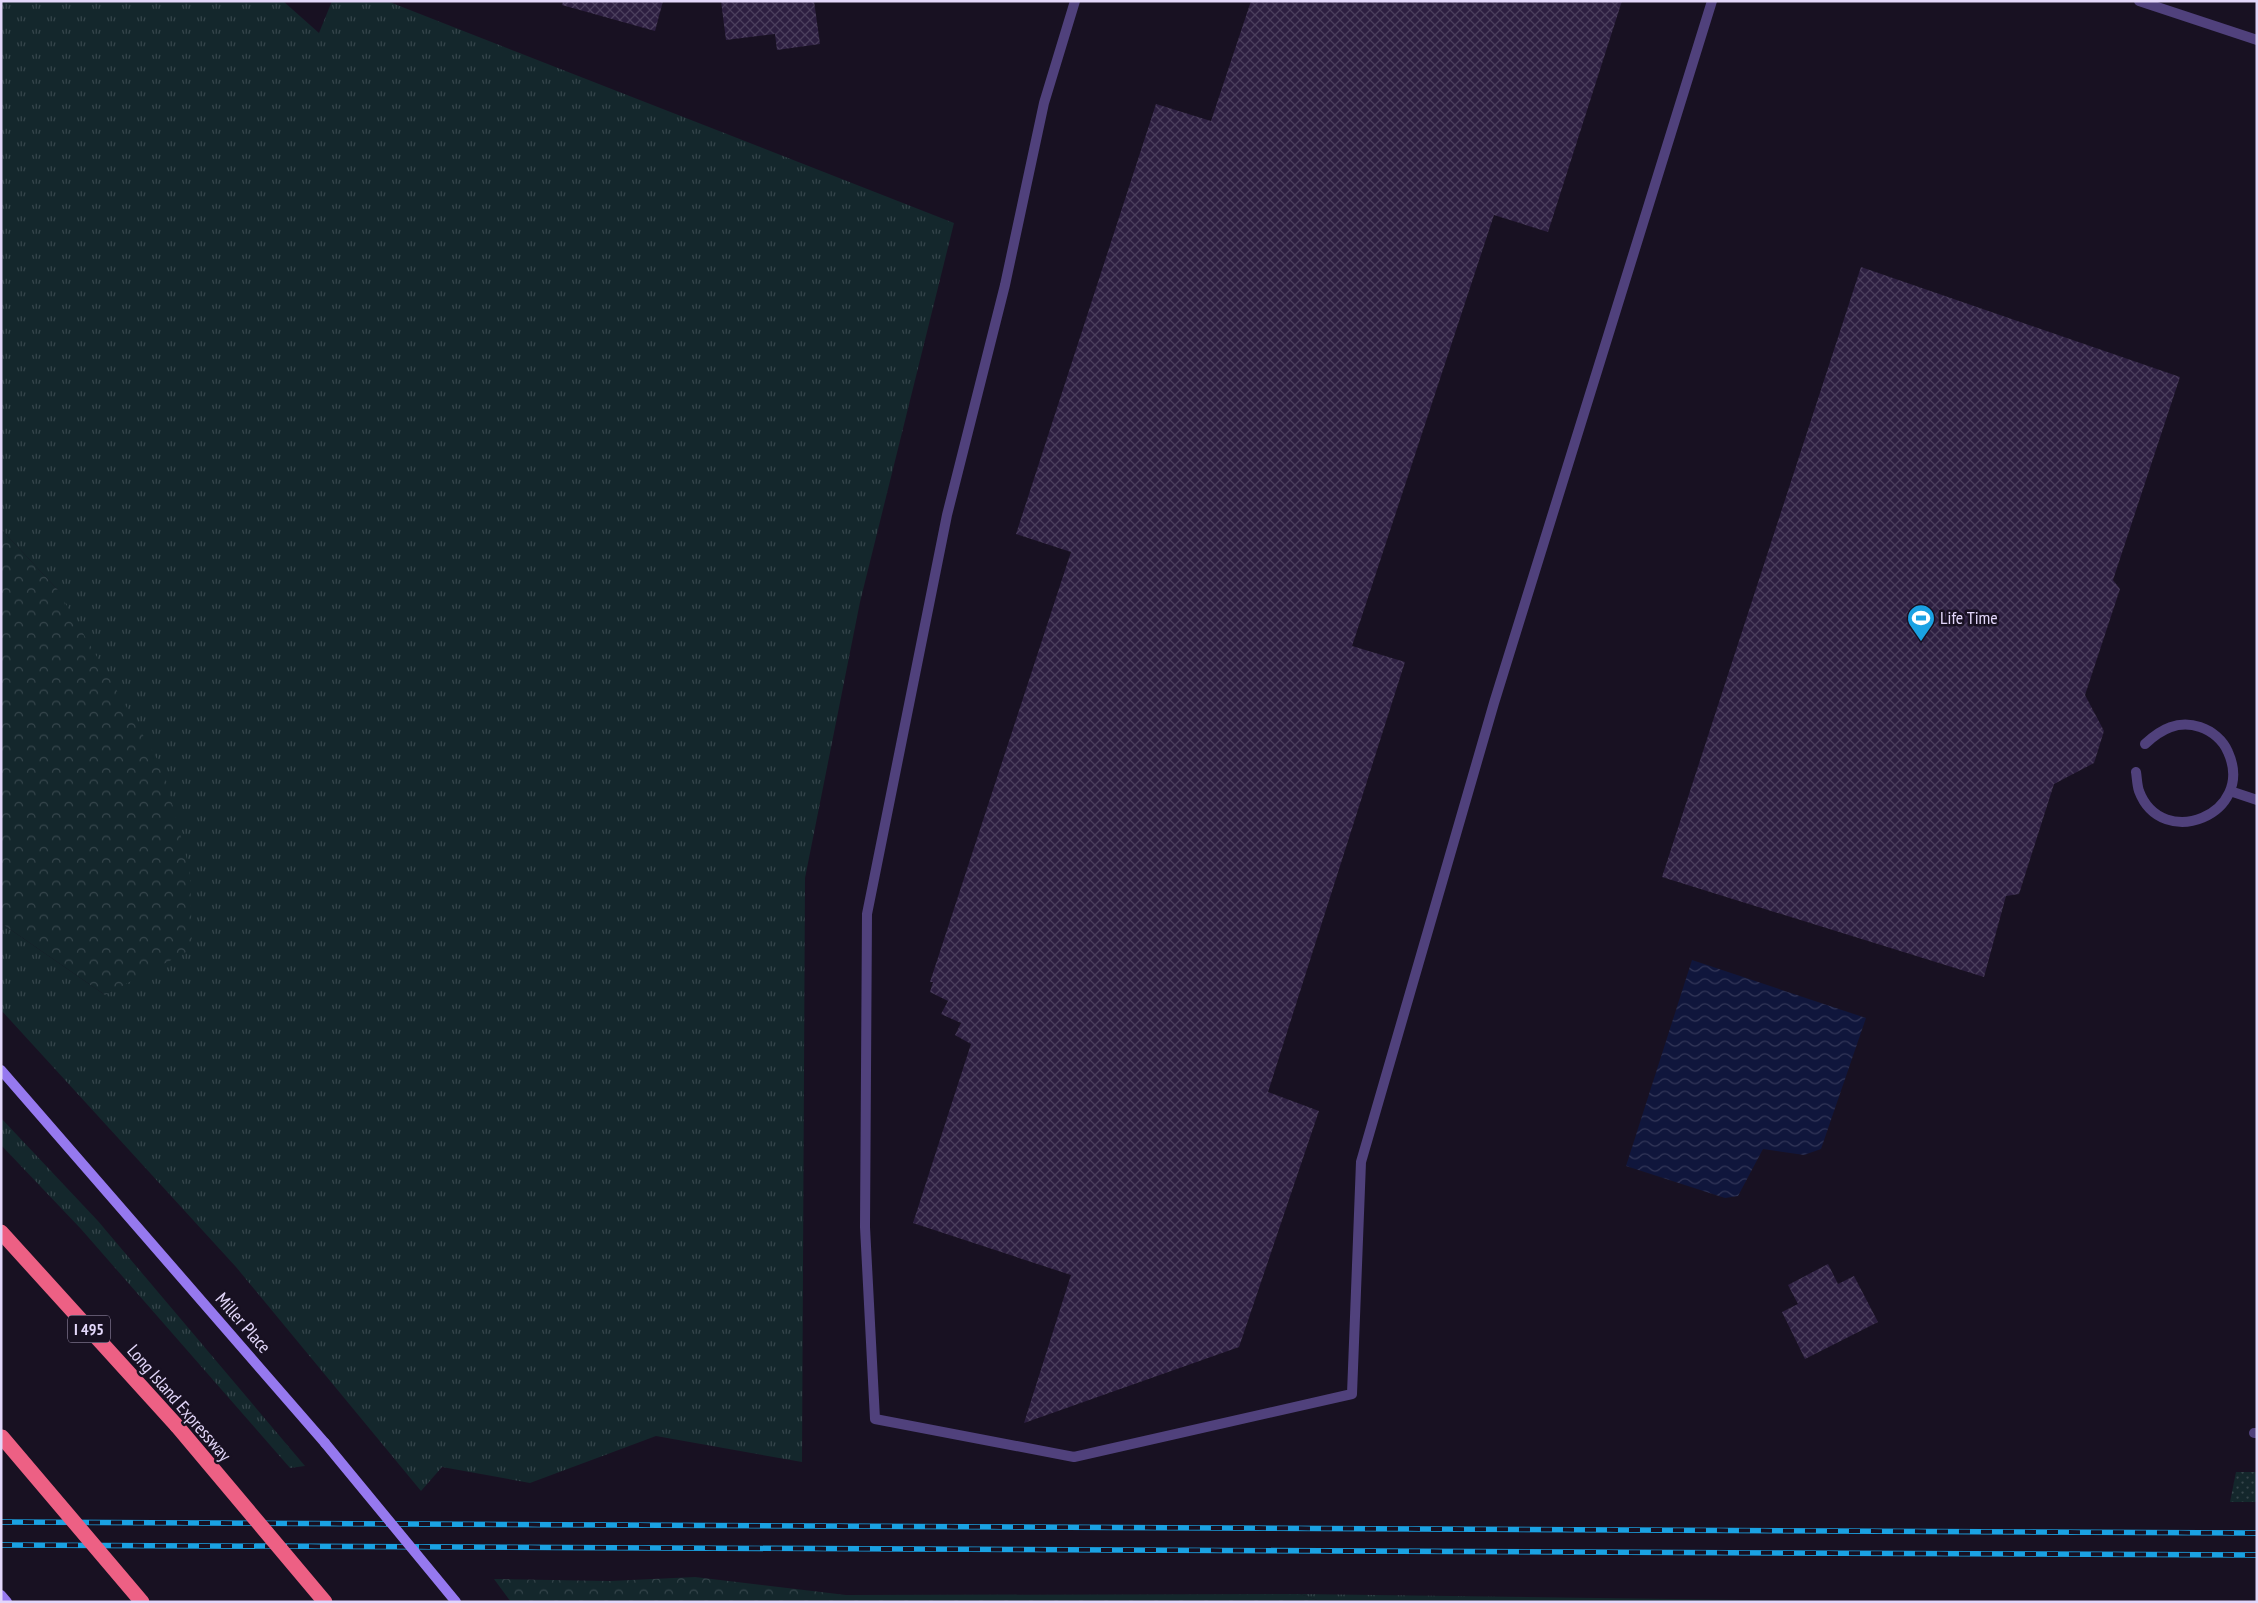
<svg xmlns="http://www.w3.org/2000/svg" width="2258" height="1603" viewBox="0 0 2258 1603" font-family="'PT Sans Narrow',sans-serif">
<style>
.grass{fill:url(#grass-tufts)}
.forest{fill:url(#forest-crowns)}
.park{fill:url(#park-dots)}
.water{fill:url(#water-waves)}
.building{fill:url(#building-cross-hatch)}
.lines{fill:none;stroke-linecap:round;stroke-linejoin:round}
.service{stroke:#50417c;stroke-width:10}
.secondary{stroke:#9679ef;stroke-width:10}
.motorway{stroke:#ed6084;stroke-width:15}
.rail-casing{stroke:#1aa2e3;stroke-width:5.5}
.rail{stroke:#181122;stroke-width:4;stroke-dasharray:11;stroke-linecap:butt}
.secondary-bridge{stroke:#9679ef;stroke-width:10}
.motorway-bridge{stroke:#ed6084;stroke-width:15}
.labels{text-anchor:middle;stroke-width:5;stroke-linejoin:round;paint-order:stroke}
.shield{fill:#181122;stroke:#a69cb9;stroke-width:1}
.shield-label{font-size:16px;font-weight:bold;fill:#e3d7fa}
.poi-label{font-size:18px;fill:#e3d7fa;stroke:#181122;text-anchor:start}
.street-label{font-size:18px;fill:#e3d7fa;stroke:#181122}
</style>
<defs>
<pattern id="grass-tufts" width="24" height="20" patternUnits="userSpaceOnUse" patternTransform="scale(1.25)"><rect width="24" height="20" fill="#14272c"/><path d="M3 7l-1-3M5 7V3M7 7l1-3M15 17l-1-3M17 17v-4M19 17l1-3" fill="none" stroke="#36464c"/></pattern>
<pattern id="forest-crowns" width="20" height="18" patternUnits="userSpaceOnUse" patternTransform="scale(1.25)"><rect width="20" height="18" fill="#14272c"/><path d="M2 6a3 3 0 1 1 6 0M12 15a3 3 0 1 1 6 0" fill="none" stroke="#36464c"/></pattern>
<pattern id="park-dots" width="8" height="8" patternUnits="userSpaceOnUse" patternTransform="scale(1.25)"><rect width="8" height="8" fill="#14272c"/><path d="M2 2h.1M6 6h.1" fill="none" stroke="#36464c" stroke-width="1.8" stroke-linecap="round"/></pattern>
<pattern id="water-waves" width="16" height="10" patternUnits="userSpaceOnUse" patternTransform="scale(1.25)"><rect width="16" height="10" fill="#10163c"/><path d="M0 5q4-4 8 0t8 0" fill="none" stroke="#333759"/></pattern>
<pattern id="building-cross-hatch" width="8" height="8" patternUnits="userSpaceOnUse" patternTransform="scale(1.25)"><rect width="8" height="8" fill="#2d1f41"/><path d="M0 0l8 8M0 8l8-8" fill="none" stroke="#4b3f5d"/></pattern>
</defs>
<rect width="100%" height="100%" fill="#181122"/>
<!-- grass -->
<path class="grass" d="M1,1H283L319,33L332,1H387L954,223L860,602L805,878L802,1462L656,1436L530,1483L442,1467L421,1491L236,1267L1,1010V923L105,995L57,589L1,529Z
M1,1118L98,1221L305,1466L290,1468L81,1229L1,1145Z
M1300,1594L1889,1602H1323Z"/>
<!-- forest -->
<path class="forest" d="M1,529L57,589L163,769L190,871L192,949L105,995L1,923Z
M695,1577L846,1595L1300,1594L1323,1602H511L494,1579L610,1581Z"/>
<!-- park -->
<path class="park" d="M2236,1472H2257V1502H2230Z"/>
<!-- water -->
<path class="water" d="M1692,960L1866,1018L1821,1149L1804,1155L1763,1149L1738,1196L1725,1198L1626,1166Z"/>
<!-- building -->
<path class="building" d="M563,1H663L655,31L562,5Z
M721,1H814L820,44L777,50L775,34L726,40Z
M1251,1H1622L1548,232L1494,215L1352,646L1405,662L1268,1092L1319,1111L1239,1347L1024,1423L1071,1275L913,1223L971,1044L955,1035L961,1023L941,1014L948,1001L930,992L933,982H930L1071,552L1016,534L1156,104L1211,121Z
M1861,267L2180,377L2113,580L2120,589L2085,695L2104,731L2094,763L2054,784L2019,894L2006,896L1984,977L1662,877Z
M1828,1264L1838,1284L1854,1276L1878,1322L1805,1359L1782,1312L1798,1304L1788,1285Z"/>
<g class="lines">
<!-- service -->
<path class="service" d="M1075,1L1044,103L1005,285L947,515L867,914L865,1227L875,1419L1074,1457L1352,1394L1361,1162L1494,703L1712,1
M2139,1L2257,40
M2136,772C2137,778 2137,785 2139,791C2162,852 2256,814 2228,752C2223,740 2212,731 2200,727C2178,720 2161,729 2145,744
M2230,791L2257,800
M2254,1433H2257"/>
<!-- secondary -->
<path class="secondary" d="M1,1070L325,1443
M1,1595L7,1602"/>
<!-- motorway -->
<path class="motorway" d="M1,1232L177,1426"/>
<!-- rail casing -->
<g class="rail-casing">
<path id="rail" d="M1,1522L2257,1533
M1,1545L2257,1555"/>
</g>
<!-- rail -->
<use href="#rail" class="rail"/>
<!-- secondary-bridge -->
<path class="secondary-bridge" d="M325,1443L456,1602"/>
<!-- motorway-bridge -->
<path class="motorway-bridge" d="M177,1426L325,1602
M2,1437L142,1602"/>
</g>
<!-- icons -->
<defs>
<g id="stadium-pin" transform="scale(1.4375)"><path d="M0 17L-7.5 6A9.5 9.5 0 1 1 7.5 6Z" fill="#1aa2e3" stroke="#181122"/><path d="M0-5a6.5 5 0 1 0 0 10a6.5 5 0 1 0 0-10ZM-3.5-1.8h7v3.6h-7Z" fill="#fff"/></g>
</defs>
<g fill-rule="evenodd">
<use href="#stadium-pin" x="1921" y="618"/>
</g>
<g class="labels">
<!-- shield labels -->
<rect class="shield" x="68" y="1315.5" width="42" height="27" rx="4"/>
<g class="shield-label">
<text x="89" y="1335">I 495</text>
</g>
<!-- poi labels -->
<g class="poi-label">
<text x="1940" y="624">Life Time</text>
</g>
<!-- street labels -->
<g class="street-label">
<text transform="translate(243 1323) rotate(49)" y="6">Miller Place</text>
<text transform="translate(179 1403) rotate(49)" y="6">Long Island Expressway</text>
</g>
</g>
<!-- border -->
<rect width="2258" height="1603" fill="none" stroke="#e3d7fa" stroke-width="5"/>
</svg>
